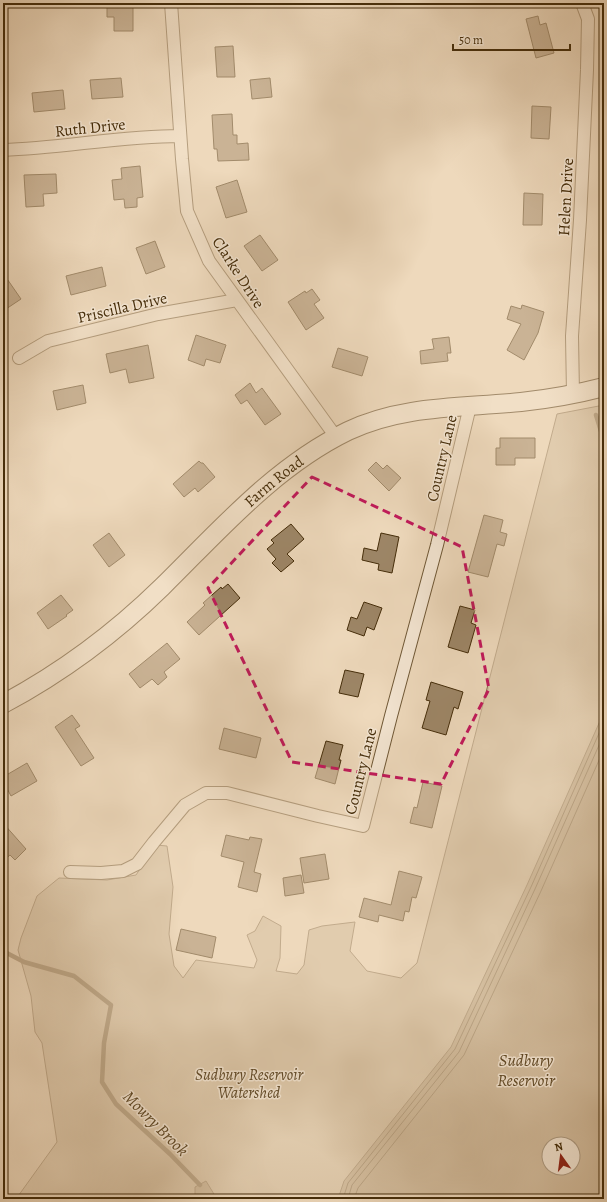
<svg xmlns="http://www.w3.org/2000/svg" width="607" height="1202" viewBox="0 0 607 1202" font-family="Alegreya,serif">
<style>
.green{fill:#d1bc9e;stroke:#8b7454;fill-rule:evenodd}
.water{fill:#b59f7f;stroke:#887150;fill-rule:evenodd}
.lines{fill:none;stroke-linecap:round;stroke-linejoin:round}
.shore{stroke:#7d6644;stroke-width:1}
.stream{stroke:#887150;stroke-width:4.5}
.building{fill:#9d8667;stroke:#452d0a}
.street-casing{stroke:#6f5836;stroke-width:14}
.secondary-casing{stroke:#452d0a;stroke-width:20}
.street{stroke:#f4e6d3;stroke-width:12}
.secondary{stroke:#f4e6d3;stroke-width:18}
.marked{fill:none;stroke:#c2185b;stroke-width:3;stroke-dasharray:8 5;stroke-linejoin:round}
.labels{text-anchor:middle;stroke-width:3;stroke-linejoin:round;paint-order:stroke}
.street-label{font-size:16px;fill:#452d0a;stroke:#f4e6d3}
.park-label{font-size:16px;font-style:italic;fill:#614a28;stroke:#f4e6d3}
.water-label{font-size:17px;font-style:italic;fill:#614a27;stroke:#f4e6d3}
</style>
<rect width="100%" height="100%" fill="#eed9bc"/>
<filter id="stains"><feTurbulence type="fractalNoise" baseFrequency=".005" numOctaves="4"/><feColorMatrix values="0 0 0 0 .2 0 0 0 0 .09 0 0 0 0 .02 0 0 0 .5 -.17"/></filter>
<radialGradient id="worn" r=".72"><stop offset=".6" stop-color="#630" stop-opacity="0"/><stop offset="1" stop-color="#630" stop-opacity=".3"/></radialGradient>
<!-- green -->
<path class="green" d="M604,405V1199H16L57,1142L42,1043L35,1032L31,996L18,950L21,938L37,896L59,878L107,880L136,875L156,845L167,846L173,887L169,934L174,966L183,978L196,960L254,968L257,960L247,935L255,931L263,916L281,926L280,958L276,971L297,974L304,965L309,930L322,926L355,922L350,951L367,971L401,978L417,963L557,414ZM549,1144H573V1168H549Z"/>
<!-- water -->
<path class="water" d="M604,712V1199H338L344,1181L451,1047L527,885ZM549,1144H573V1168H549Z
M206,1181L217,1199H195V1187Z"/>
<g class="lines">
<!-- shore -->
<path class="shore" d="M343,1199L348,1183L455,1049L531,887L604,722
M348,1199L352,1185L459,1052L535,889L604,734
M354,1199L358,1188L464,1055L541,891L604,749"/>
<!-- stream -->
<path class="stream" d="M596,415L604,441
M3,951L24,962L74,976L111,1005L104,1043L102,1082L116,1104L170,1154L200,1185"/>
</g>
<!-- building -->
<path class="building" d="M107,3H133V31H114V17H107Z
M538,16L540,25L546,23L554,53L536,58L526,19Z
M233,46L235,77H217L215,47Z
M121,78L123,97L92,99L90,80Z
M270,78L272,97L252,99L250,80Z
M63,90L65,109L34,112L32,93Z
M532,106L551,107L549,139L531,138Z
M232,114L233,135H237V144L248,143L249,160L218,161L217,149H214L212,115Z
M140,166L143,197L137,198V207L125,208L124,199L114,200L112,180L122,179L121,168Z
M56,174L57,193L43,194L44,206L26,207L24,175Z
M237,180L247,212L226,218L216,187Z
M524,193L543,194L542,225H523Z
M260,235L278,260L262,271L244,246Z
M155,241L165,267L146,274L136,248Z
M102,267L106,286L71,295L66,276Z
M3,273L21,299L3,311Z
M312,289L320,300L314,304L324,318L306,330L288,302L305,291L306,293Z
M522,305L544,312L538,333L524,360L507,350L521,324L507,319L511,306L521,309Z
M196,335L226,345L220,363L206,359L204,366L188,360Z
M449,337L451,353H447L448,361L421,364L420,351L434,349L432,339Z
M148,345L154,378L129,383L126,369L110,373L106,354Z
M338,348L368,357L362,376L332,367Z
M250,383L256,393L262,388L281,414L265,425L247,400L241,404L235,395Z
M83,385L86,403L57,410L53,391Z
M500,438H535V458H515V465H496V448H500Z
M199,461L201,463H203L215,477L198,492L195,488L184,497L173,484Z
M376,462L383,469L387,465L401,478L389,491L368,470Z
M484,515L503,520L500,532L507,534L504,546L497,544L488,577L468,572Z
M291,524L304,539L287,554L294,561L281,572L272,563L276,559L267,549L274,543L271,540Z
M109,533L125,555L109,567L93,545Z
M381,533L399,537L392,573L378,570L379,564L362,560L364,548L377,551Z
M228,584L240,598L199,635L187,622L205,605L203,603L221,587L222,589Z
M61,595L73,610L66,615L67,616L48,629L37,613Z
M364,602L382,608L374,630L367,627L364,636L347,630L351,617L357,619Z
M460,606L475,610L471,623L476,625L468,653L448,647Z
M167,643L180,659L164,672L167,677L158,685L152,679L140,688L129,674Z
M345,670L364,674L358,697L339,693Z
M431,682L463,692L458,709L454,707L446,735L422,728L430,701L426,700Z
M72,715L80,726L75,729L94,758L81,766L55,727Z
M224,728L261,738L256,758L219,749Z
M326,741L343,745L339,760H341L335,784L315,778Z
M27,763L37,781L11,796L3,781V777Z
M423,782L442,786L432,828L410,823L414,807L417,808Z
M3,823L26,849L15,860L10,855L3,861Z
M226,835L249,840L250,837L262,839L254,872L261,874L257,892L238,887L244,862L221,856Z
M325,854L329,879L304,883L300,858Z
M399,871L422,877L416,898L412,897L409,912L405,911L403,921L379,915L378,922L359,917L364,898L391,905Z
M301,875L304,893L285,896L283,878Z
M181,929L216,937L212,958L176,950Z"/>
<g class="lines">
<!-- street casing -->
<g class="street-casing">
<path id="street" d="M171,3L182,159L187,211L209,261L336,437
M3,150C62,148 121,136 180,136
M19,358L48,341L158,314L237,300
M573,394L572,336L580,220L587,70L588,19L582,3
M70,872L101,873L123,871L137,864L154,842L185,805L206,793H227L318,816L363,826L391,716L437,545L470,406"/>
</g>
<!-- secondary casing -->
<g class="secondary-casing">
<g id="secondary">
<path id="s1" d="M3,704C61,673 115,633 162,587C219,531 274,467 348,431C402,405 462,408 521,402C549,399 577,394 604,387"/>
</g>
</g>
<!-- street -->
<use href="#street" class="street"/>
<!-- secondary -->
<use href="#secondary" class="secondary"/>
</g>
<!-- marked area -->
<path d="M0 0H607V1202H0ZM312,477L462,547L489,689L441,784L292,762L208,588Z" fill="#eed9bc" fill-opacity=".55" fill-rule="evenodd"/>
<path class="marked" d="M312,477L462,547L489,689L441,784L292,762L208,588Z"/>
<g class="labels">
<!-- street labels -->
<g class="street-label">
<text transform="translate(90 127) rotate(-6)" y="6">Ruth Drive</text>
<text transform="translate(565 197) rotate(-87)" y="6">Helen Drive</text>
<text transform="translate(239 272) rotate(57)" y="6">Clarke Drive</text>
<text transform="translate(122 307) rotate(-13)" y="6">Priscilla Drive</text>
<text transform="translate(441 458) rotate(-77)" y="6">Country Lane</text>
<text dy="6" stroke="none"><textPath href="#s1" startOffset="352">Farm Road</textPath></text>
<text transform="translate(360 771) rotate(-76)" y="6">Country Lane</text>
</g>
<!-- park labels -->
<g class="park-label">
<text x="249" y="1080">Sudbury Reservoir<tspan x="249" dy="18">Watershed</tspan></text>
</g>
<!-- water labels -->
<g class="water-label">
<text x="526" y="1066">Sudbury<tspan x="526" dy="20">Reservoir</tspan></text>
<text transform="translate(156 1123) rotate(45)" y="6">Mowry Brook</text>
</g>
</g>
<!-- margin -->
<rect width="607" height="1202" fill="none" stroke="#eed9bc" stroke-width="16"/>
<rect x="4" y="4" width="599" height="1194" fill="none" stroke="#452d0a" stroke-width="2"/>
<rect x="8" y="8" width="591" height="1186" fill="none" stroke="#452d0a"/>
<!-- north arrow -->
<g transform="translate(561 1156) rotate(346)"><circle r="19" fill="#f4e6d3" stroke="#ae9c83"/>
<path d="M0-3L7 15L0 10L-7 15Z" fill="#8f2418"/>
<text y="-6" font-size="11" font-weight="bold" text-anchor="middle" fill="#452d0a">N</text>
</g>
<!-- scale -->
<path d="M453 44v6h117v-6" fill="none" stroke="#452d0a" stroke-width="2"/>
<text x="459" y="44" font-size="12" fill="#452d0a" stroke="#f4e6d3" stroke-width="3" paint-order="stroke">50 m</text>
<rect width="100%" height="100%" filter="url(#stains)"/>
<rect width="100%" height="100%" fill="url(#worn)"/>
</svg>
